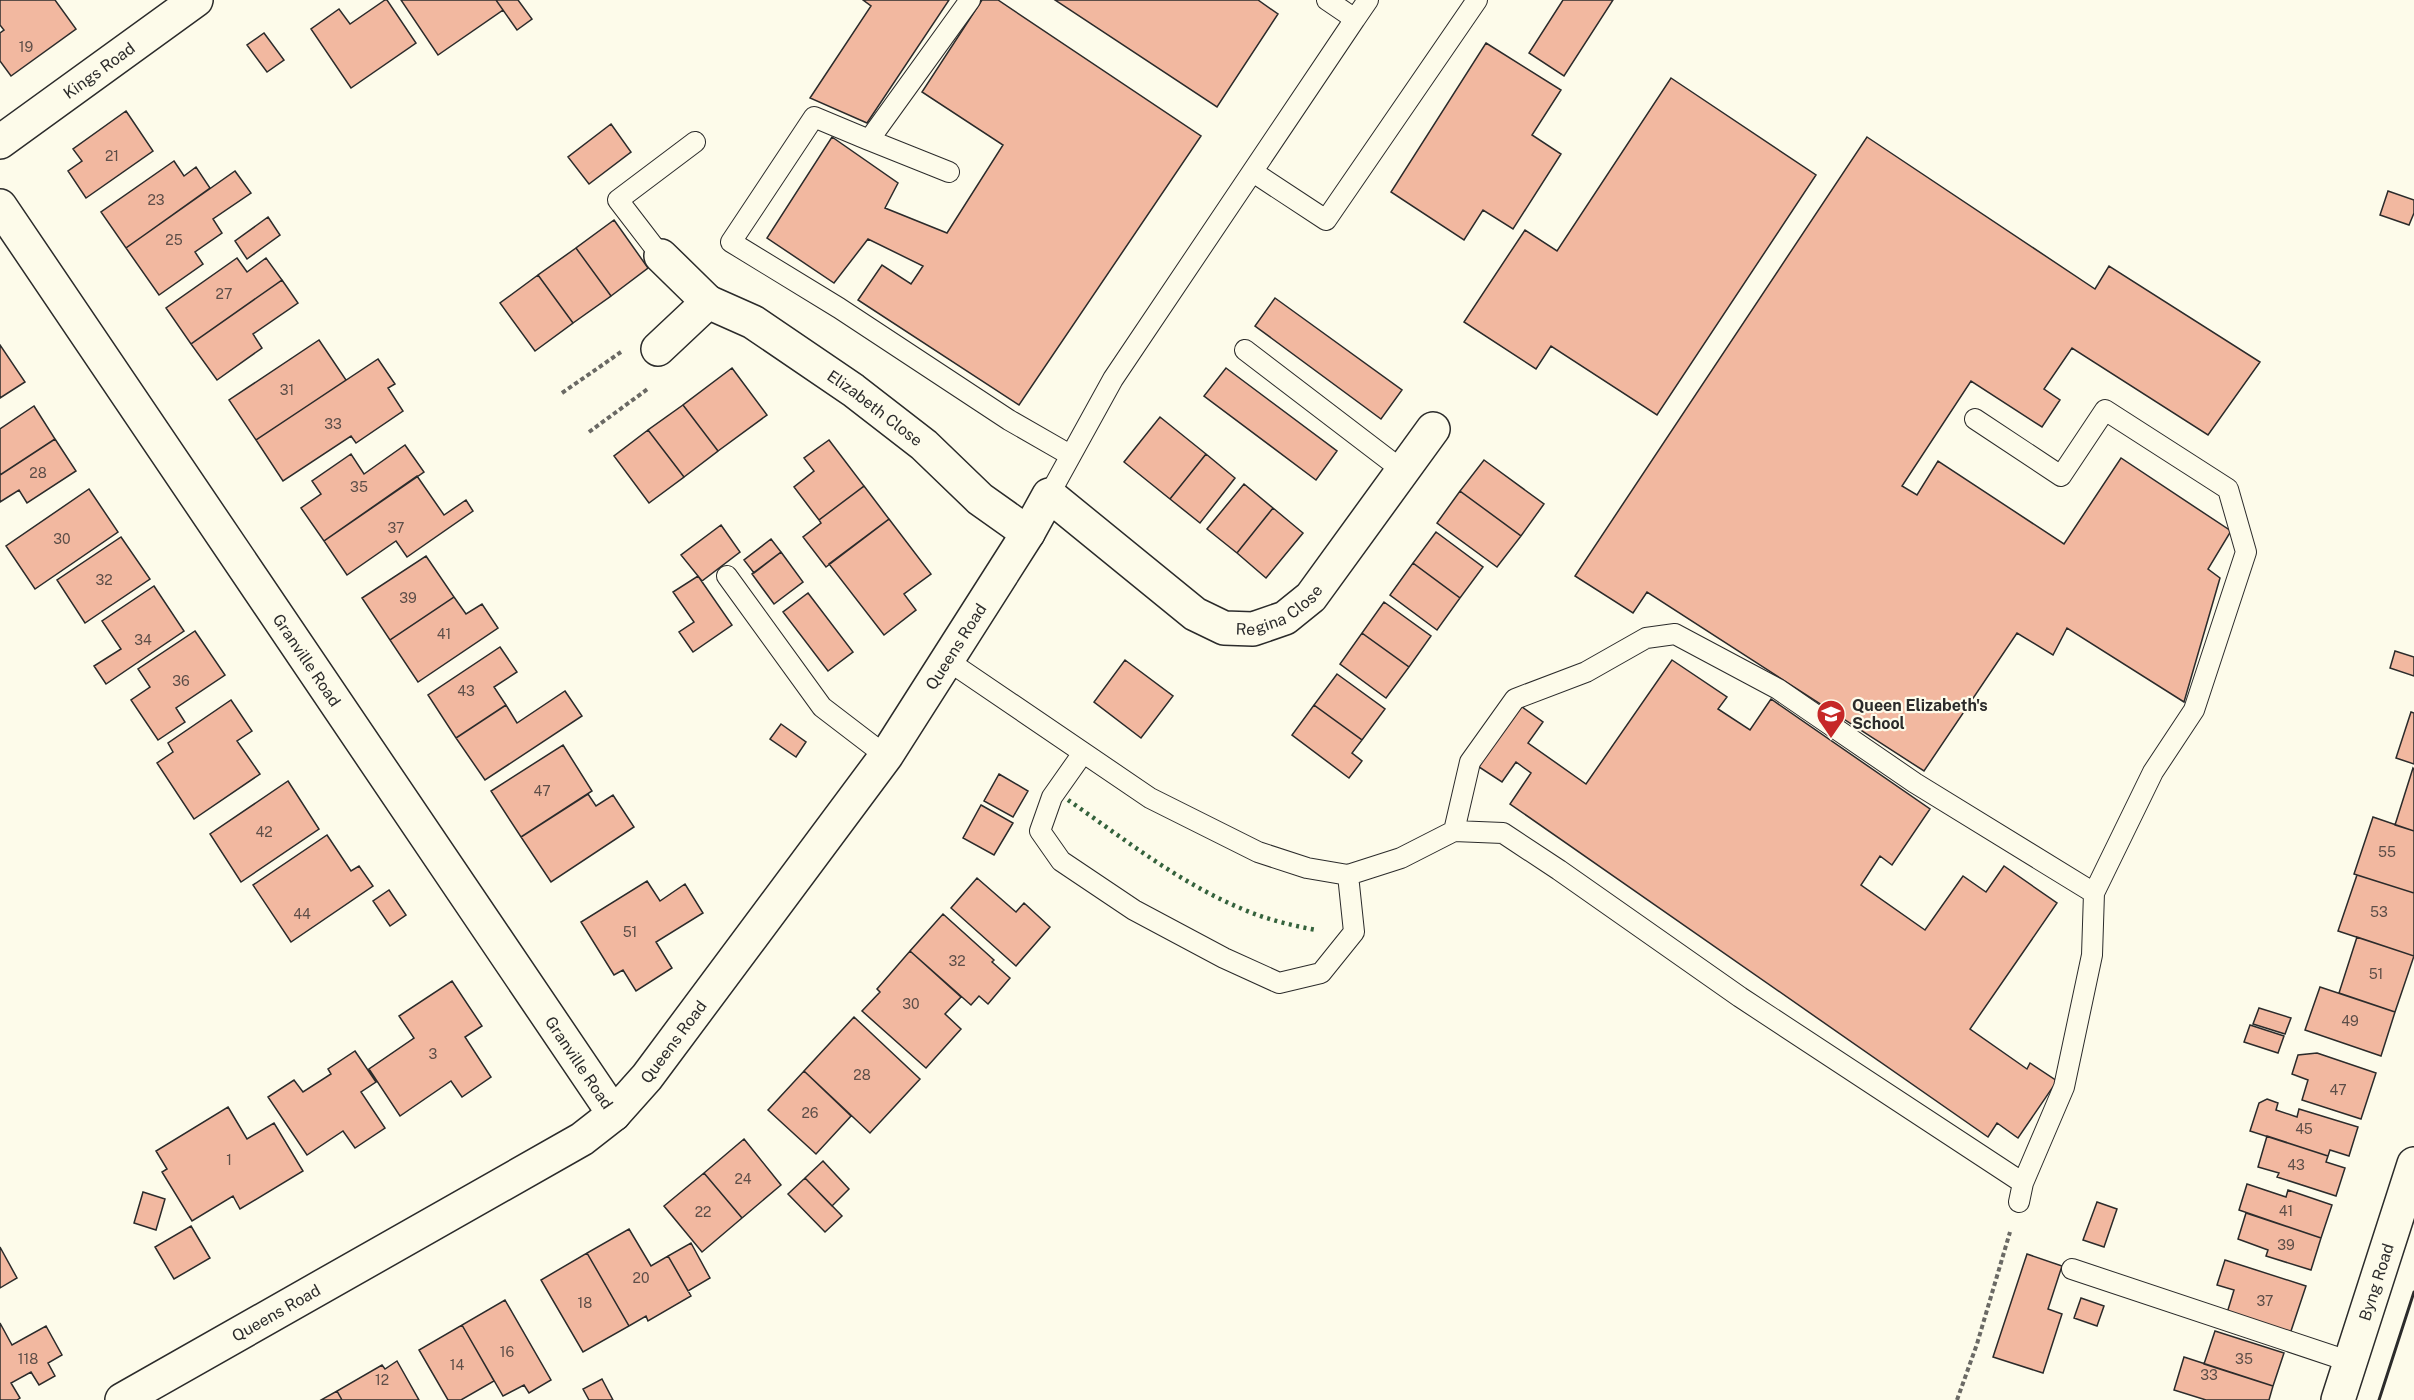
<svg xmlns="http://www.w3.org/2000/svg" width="2414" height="1400" viewBox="0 0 2414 1400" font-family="'Public Sans',sans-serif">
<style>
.building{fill:#f2b8a0;stroke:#2b2b2b;stroke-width:1.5}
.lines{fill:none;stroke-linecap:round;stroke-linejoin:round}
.lane-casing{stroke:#2b2b2b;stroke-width:22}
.street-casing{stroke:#2b2b2b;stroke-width:36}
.path{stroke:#6a6964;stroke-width:4;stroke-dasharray:4.5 3;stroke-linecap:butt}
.lane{stroke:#fdfbea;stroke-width:20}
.street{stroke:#fdfbea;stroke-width:33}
.hedge{stroke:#34623c;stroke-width:4.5;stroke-dasharray:3 4.5;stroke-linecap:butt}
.wall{stroke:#2b2b2b;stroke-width:3}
.labels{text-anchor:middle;stroke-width:4.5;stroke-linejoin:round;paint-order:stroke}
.number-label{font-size:14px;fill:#5d4e48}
.street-label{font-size:16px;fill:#2b2b2b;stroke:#fdfbea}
.poi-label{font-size:16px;font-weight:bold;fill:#2b2b2b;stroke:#fdfbea;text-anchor:start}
</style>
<rect width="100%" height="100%" fill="#fdfbea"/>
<!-- building -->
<path class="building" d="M0,0H55L76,29L11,76L0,61V33L4,30L0,25Z
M385,0H387L416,43L351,88L311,29L339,9L350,24Z
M401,0H496L503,10L438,55Z
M496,0H518L532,19L517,30Z
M863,0H949L867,123L810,98L871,6Z
M982,0H998L1201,136L1019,405L858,300L882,265L911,284L923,266L868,239L834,283L767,238L832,137L898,183L885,208L947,233L1003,145L922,92Z
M1055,0H1258L1278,14L1217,107Z
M1563,0H1613L1564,76L1529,53Z
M264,33L284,60L267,72L247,45Z
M1486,43L1561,90L1532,135L1561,154L1513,229L1483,210L1464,240L1391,192Z
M1671,78L1816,175L1657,415L1551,346L1536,369L1464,322L1525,230L1557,251Z
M126,111L153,151L86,198L68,171L82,161L73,149Z
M611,124L631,152L589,184L568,157Z
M1867,137L2095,289L2109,266L2260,362L2208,435L2072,348L2044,389L2060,400L2042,427L1971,381L1902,486L1917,495L1938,461L2064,544L2121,458L2231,531L2208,569L2220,578L2184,702L2067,628L2053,655L2017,633L1924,771L1647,592L1633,613L1575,576Z
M174,161L184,176L196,167L210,188L126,248L101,212Z
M235,171L251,193L213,219L222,233L195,252L203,264L159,295L126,248Z
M2388,191L2414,200V213L2409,225L2380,215Z
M268,217L280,235L247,259L235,241Z
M614,220L648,268L611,296L576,248Z
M576,248L611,296L573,323L538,275Z
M237,258L247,272L266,258L282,280L191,344L166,308Z
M538,275L573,323L535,351L500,303Z
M282,280L298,303L253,334L262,348L217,380L191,344Z
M1275,298L1402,390L1381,419L1255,326Z
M319,340L346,380L256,440L229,400Z
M0,345L25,382L0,398Z
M378,359L395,384L388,388L403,411L356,443L351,436L283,481L256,440Z
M732,368L767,415L718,451L683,405Z
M1226,368L1337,451L1316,480L1204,396Z
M683,405L718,451L684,477L648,430Z
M34,406L55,439L0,475V429Z
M1160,417L1206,454L1170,499L1124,462Z
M648,430L684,477L649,503L614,456Z
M55,439L76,471L27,503L19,490L0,502V475Z
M829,440L864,486L819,520L794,487L814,471L804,458Z
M405,445L424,472L324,541L301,508L321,494L312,481L351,454L364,474Z
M1206,454L1235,478L1200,523L1170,499Z
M1484,460L1544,504L1521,536L1460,491Z
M417,476L444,515L466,500L473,511L407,557L396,541L347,575L324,541Z
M1244,484L1273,508L1237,553L1207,529Z
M864,486L889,519L826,567L803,537L821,523L819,520Z
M89,489L118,532L35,589L6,546Z
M1460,491L1521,536L1497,567L1437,523Z
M1273,508L1303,533L1266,578L1237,553Z
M889,519L931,574L904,594L916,610L884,635L829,564Z
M721,525L740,552L702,581L681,555Z
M1436,532L1483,567L1460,598L1413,563Z
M121,537L150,579L85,623L57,580Z
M771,539L781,552L754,573L744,560Z
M781,552L803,582L774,604L752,574Z
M426,556L454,597L390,640L362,598Z
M1413,563L1460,598L1437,630L1390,595Z
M698,576L732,625L693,652L679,632L694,622L673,592Z
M154,586L184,631L106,684L94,666L121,649L102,621Z
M808,593L853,652L828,671L783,612Z
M454,597L466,614L482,604L498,628L418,682L390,640Z
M1384,602L1431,636L1409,667L1362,633Z
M195,631L225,675L176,708L185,722L158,740L131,700L150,687L138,669Z
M1362,633L1409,667L1386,698L1340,664Z
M500,647L517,672L494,687L506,705L456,738L428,695Z
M2395,651L2414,657V676L2390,668Z
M1125,660L1173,696L1141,738L1094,702Z
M1672,660L1727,697L1718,709L1750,730L1771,699L1930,809L1892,865L1880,856L1861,885L1925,930L1963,876L1986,892L2004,866L2057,903L1970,1029L2027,1069L2030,1063L2057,1081L2018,1138L1997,1123L1988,1137L1510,804L1531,773L1516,762L1502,782L1476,765L1518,704L1543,722L1528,743L1586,784Z
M1337,674L1385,709L1362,740L1314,705Z
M565,691L582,716L485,780L456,738L506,705L517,723Z
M231,700L252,731L237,741L260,774L194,819L157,763L173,752L168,743Z
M1314,705L1362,740L1352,753L1362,761L1349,778L1292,735Z
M2411,712L2414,713V764L2396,758Z
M781,724L806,742L796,757L770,739Z
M563,745L592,791L521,837L491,791Z
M2413,768L2414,769V831L2395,825Z
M999,774L1028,791L1013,817L984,801Z
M288,781L319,829L241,882L210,834Z
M588,794L596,806L613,795L634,827L551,882L521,837Z
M981,805L1013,823L994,855L963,838Z
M2373,817L2414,831V893L2354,874Z
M327,835L351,871L359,866L373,886L291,942L253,885Z
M2357,875L2414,893V956L2338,931Z
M977,878L1016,912L1024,903L1050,927L1016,966L951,908Z
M647,881L660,901L685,884L703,913L656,942L672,968L636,991L623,970L614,975L581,922Z
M389,890L406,915L390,926L373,901Z
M943,914L994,960L992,962L1010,978L988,1004L979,996L971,1005L910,951Z
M2357,937L2414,956L2395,1012L2339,993Z
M910,951L961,997L945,1014L961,1029L926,1068L862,1011L880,992L877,989Z
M452,981L482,1026L465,1037L491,1077L462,1097L451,1081L400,1116L369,1069L414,1038L399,1016Z
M2320,987L2395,1012L2381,1056L2305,1030Z
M2259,1008L2291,1018L2285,1034L2253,1024Z
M854,1017L920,1079L870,1133L804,1071Z
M2250,1025L2284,1036L2278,1053L2244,1042Z
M355,1051L376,1082L361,1092L385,1128L355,1148L343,1131L307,1155L268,1097L294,1080L303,1092L331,1074L328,1069Z
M2317,1053L2376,1073L2361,1119L2302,1100L2308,1080L2292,1074L2298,1055Z
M804,1071L851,1116L816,1154L768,1110Z
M2267,1099L2278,1103L2276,1110L2297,1117L2299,1109L2358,1127L2349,1156L2330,1150L2328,1156L2250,1131L2259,1103Z
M228,1107L247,1139L274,1123L303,1171L240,1209L233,1196L192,1221L162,1172L167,1169L156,1151Z
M2267,1136L2328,1156L2326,1162L2345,1168L2336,1196L2277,1177L2279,1173L2258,1167Z
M744,1139L781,1185L742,1218L704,1173Z
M823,1161L849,1189L832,1206L805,1178Z
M704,1173L742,1218L702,1252L664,1206Z
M805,1178L842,1216L825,1232L788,1194Z
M2247,1184L2286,1197L2288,1190L2332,1205L2321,1238L2239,1210Z
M143,1192L165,1199L156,1230L134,1223Z
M2097,1202L2117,1209L2104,1247L2083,1240Z
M2246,1213L2321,1238L2311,1270L2266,1256L2268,1250L2238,1239Z
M191,1226L210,1258L174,1279L155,1247Z
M629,1229L651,1266L668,1256L691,1296L648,1321L646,1316L629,1326L587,1253Z
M691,1243L710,1278L688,1291L668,1256Z
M0,1247L17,1278L0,1288Z
M587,1253L629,1326L583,1352L541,1280Z
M2027,1254L2062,1266L2048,1309L2062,1314L2043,1373L1993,1357Z
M2225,1260L2306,1286L2290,1334L2227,1313L2234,1290L2217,1285Z
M2081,1298L2104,1306L2097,1326L2074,1318Z
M505,1300L551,1380L529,1393L524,1385L503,1396L462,1325Z
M0,1323L12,1345L46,1326L62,1355L48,1363L55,1376L39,1385L31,1372L11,1383L20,1398L17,1400H0Z
M462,1325L494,1381L461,1400H448L419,1350Z
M2215,1331L2284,1353L2273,1386L2204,1364Z
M2184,1357L2273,1386L2269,1400H2206L2174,1390Z
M397,1361L419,1400H342L337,1391L382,1365L385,1369Z
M602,1379L613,1400H589L583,1389Z
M337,1391L342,1400H321Z"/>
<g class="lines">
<!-- lane casing -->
<g class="lane-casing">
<path id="lane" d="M970,0L869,140L814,117L731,242L839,308L1009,420L1070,455
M1355,19L1368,0
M869,140L949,172
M1253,172L1326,220L1477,0
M661,256L618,200L695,142
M1245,350L1402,470
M1975,419L2061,476L2105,410L2228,489L2246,552L2194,710L2153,772L2094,893L2092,955L2064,1087L2023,1183
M1049,495L1113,379L1355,19L1327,0
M727,576L822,707L886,756
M947,660L1150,798L1258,852L1307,868L1348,875L1401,858L1454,831L1503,833L1559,870L1740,997L2023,1183L2019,1202
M1083,753L1052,797L1040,831L1061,861L1134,910L1224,958L1279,983L1321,973L1354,932L1348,875
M1454,831L1470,762L1515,699L1586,672L1646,638L1675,634L1778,689L1915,783L2094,893
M2072,1269L2351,1362"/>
</g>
<!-- street casing -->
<g class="street-casing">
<g id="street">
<path id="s1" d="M0,142L196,0"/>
<path id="s2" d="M0,206L614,1114"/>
<path d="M661,256L708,302"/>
<path id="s3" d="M658,349L708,302L753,322L853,390L924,445L980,499L1028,533"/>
<path id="s4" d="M122,1400L582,1139L614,1114L647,1077L886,756L1028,533L1049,495L1195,614L1224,628L1253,629L1285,618L1311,597L1433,429"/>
<path id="s5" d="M2338,1400L2414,1164"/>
</g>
</g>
<!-- path -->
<path class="path" d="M562,393L621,352
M589,432L649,388
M1957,1400L1977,1344L2010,1232"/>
<!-- lane -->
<use href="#lane" class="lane"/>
<!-- street -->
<use href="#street" class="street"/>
<!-- hedge -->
<path class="hedge" d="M1068,800C1123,838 1178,882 1240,908C1265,919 1290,925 1316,930"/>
<!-- wall -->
<path class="wall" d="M2379,1400L2414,1292"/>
</g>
<!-- icons -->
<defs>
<g id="school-pin" transform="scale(1.5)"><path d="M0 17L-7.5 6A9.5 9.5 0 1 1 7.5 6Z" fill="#c62828" stroke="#fdfbea"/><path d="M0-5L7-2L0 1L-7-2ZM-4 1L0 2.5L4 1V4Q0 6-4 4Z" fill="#fff"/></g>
</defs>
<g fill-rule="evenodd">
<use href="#school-pin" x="1831" y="714"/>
</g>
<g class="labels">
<!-- number labels -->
<g class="number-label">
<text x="26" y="52">19</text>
<text x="112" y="161">21</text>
<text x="156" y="205">23</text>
<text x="174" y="245">25</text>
<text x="224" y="299">27</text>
<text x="287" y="395">31</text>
<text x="333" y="429">33</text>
<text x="38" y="478">28</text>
<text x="359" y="492">35</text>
<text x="396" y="533">37</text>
<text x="62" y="544">30</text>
<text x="104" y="585">32</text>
<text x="408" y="603">39</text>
<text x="444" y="639">41</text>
<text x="143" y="645">34</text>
<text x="181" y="686">36</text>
<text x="466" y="696">43</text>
<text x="542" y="796">47</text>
<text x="264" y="837">42</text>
<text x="2387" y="857">55</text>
<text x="2379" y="917">53</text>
<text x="302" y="919">44</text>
<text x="630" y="937">51</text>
<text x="957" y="966">32</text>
<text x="2376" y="979">51</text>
<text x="911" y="1009">30</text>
<text x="2350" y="1026">49</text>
<text x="433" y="1059">3</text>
<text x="862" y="1080">28</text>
<text x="2338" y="1095">47</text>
<text x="810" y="1118">26</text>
<text x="2304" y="1134">45</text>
<text x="229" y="1165">1</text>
<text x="2296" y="1170">43</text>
<text x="743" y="1184">24</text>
<text x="2286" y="1216">41</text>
<text x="703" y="1217">22</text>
<text x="2286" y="1250">39</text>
<text x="641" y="1283">20</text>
<text x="2265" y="1306">37</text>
<text x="585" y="1308">18</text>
<text x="507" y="1357">16</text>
<text x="28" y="1364">118</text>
<text x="2244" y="1364">35</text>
<text x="457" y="1370">14</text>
<text x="2209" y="1380">33</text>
<text x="382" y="1385">12</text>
</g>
<!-- street labels -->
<g class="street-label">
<text dy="6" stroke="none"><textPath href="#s1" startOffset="122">Kings Road</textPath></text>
<text dy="6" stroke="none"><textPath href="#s3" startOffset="267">Elizabeth Close</textPath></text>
<text dy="6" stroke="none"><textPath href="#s4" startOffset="1608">Regina Close</textPath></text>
<text dy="6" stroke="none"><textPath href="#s4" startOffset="1149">Queens Road</textPath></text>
<text dy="6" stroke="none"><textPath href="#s2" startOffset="548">Granville Road</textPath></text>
<text dy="6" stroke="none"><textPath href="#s4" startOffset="663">Queens Road</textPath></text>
<text dy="6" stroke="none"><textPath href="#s2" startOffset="1034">Granville Road</textPath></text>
<text dy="6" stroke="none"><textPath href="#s5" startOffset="124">Byng Road</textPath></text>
<text dy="6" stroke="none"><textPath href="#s4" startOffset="177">Queens Road</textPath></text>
</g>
<!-- poi labels -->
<g class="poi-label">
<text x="1852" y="711">Queen Elizabeth's<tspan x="1852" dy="18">School</tspan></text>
</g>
</g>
</svg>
